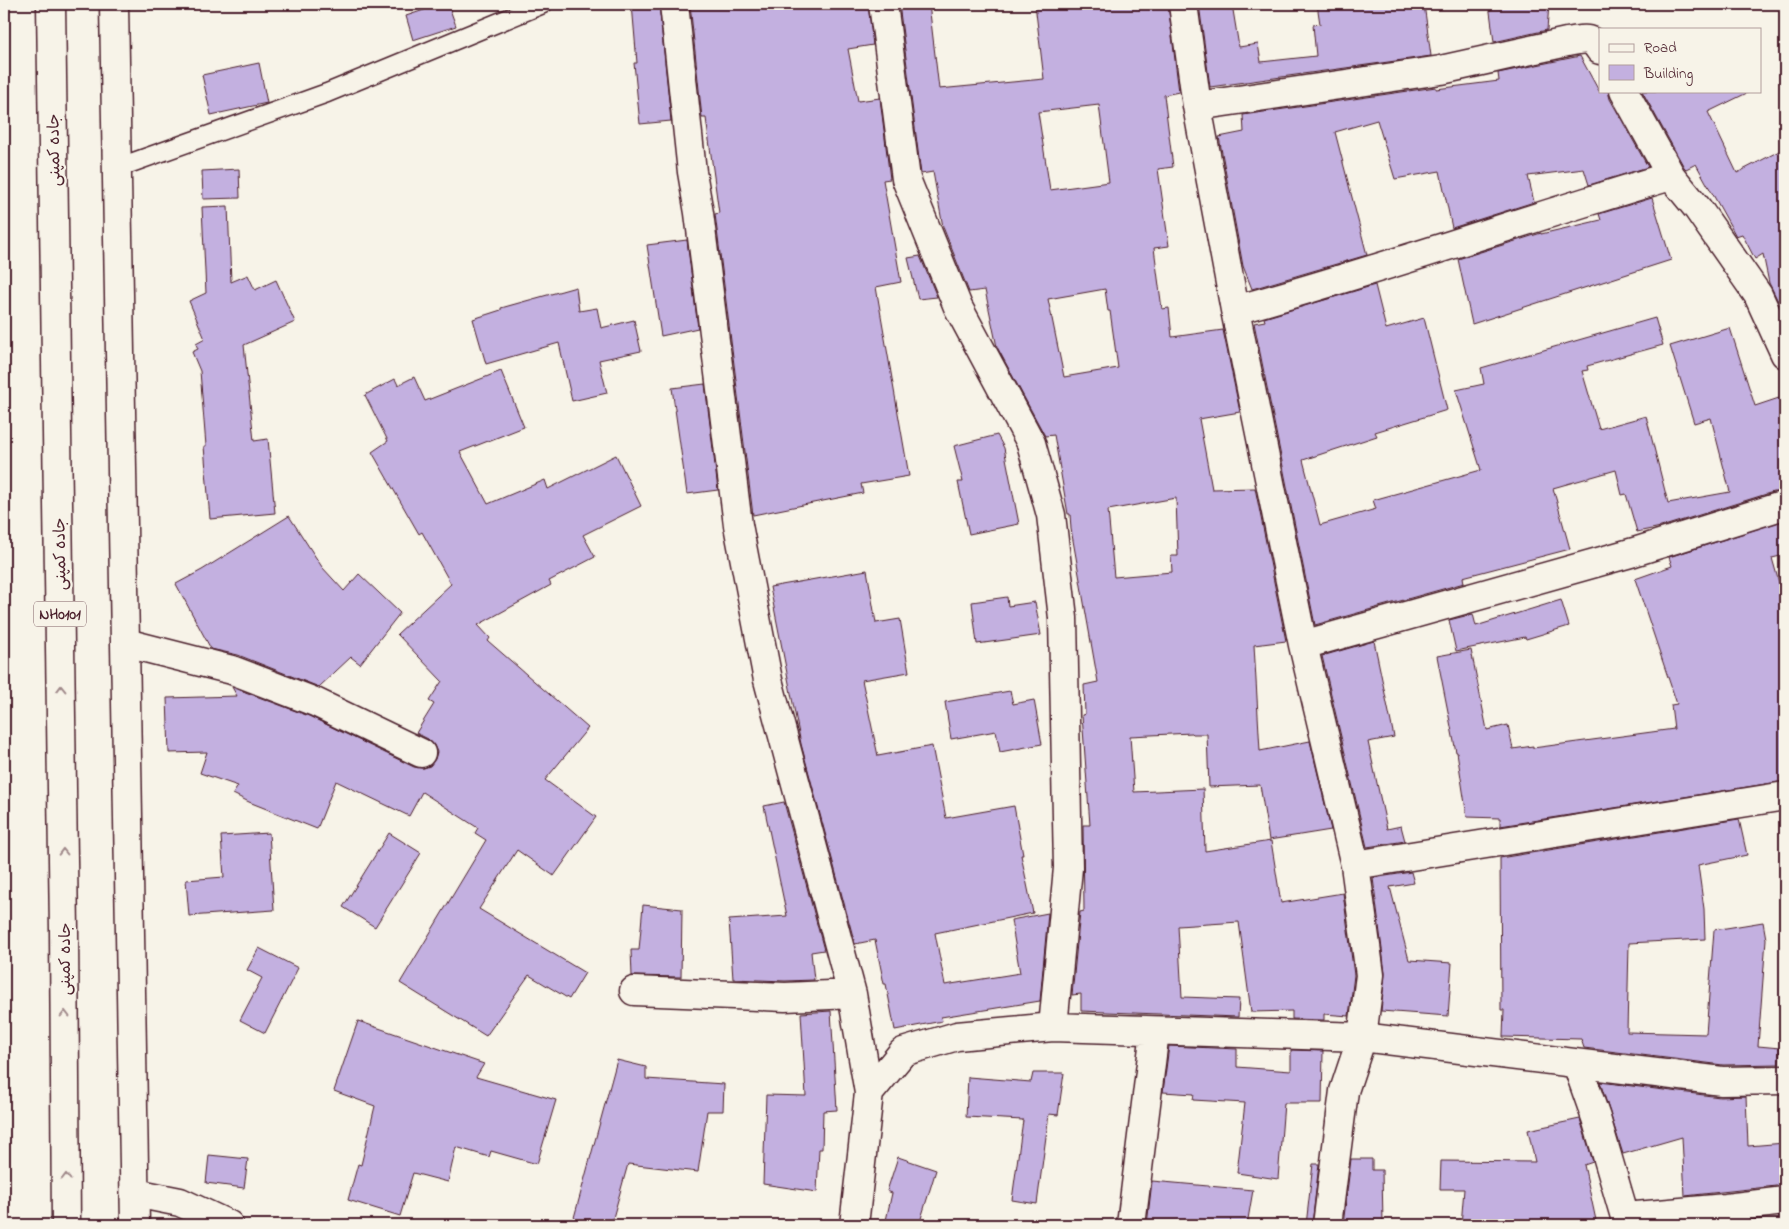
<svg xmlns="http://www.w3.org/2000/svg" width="1789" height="1229" viewBox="0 0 1789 1229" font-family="'Indie Flower','Playpen Sans Arabic',sans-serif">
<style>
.building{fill:#c3b0e0;stroke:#4a1f2b;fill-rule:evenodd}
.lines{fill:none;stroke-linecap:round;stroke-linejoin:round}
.service-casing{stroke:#4a1f2b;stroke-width:21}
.minor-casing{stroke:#4a1f2b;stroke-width:31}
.tertiary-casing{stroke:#4a1f2b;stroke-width:31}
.trunk-casing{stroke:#4a1f2b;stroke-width:31}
.service{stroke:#f7f3e8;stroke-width:18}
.minor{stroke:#f7f3e8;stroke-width:28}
.tertiary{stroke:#f7f3e8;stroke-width:28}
.trunk{stroke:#f7f3e8;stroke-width:28}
.oneway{stroke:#a0898a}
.labels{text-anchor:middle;stroke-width:4.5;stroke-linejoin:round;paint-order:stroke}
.shield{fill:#f7f3e8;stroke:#7e5f64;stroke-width:1}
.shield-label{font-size:15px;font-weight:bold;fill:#4a1f2b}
.street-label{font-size:16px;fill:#4a1f2b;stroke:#f7f3e8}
</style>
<rect width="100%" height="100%" fill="#f7f3e8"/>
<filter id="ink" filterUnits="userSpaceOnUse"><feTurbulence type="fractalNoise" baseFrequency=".02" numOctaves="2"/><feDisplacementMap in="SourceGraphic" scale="10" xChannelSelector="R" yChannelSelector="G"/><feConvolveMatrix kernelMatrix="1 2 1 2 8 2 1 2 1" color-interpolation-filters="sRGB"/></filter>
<g filter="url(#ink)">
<!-- building -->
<path class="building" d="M442,4H448L456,26L413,40L406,16Z
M632,4H659L671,121L640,124L634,63H637Z
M690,4H868L873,45L848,49L858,101L880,98L890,179L883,180L901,282L876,287L909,476L861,484L863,493L753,515L715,214L719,213L706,118H702Z
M899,4H929L939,89L1044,79L1035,4H1168L1179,92L1164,95L1173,167L1158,169L1169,246L1154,248L1162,309L1169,308L1172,337L1223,330L1240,412L1199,419L1212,489L1255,488L1286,641L1254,645L1260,751L1310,741L1331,830L1269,840L1260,785L1209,787L1207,734H1193L1192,733L1130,736L1134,792L1203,789L1205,851L1271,841L1281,903L1343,893L1354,975L1349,1016L1324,1014V1020L1292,1019V1011L1251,1012L1239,922L1178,926L1182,997L1239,999L1238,1017L1081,1011V994L1072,995L1080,912L1084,911L1083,825H1090L1082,715L1085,714L1084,685L1098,682L1071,529L1070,514H1068L1054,435L1045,436L997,347L985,290L969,292L943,227L933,172L921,174ZM1099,105L1109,182L1050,190L1038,112ZM1105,289L1108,311H1110L1118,368L1064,377L1048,299ZM1176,498L1178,556H1171L1172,572L1114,577L1108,510Z
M1199,4H1232L1239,47L1258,44L1261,62L1316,56L1313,25L1320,24L1317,4H1424L1431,56L1210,87Z
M1489,4H1549L1547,30L1494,42Z
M1580,56L1599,91H1608L1610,99L1648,167L1589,185L1584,169L1528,176L1534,202L1452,228L1440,171L1395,179L1377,120L1335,132L1367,255L1252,289L1243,266L1219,137L1244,132L1243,115L1436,87V89L1499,81L1498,73Z
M259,63L267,103L211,115L202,75Z
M1642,91H1751L1708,112L1737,173L1785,148V300L1778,301L1769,283L1763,254L1755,259L1742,234L1736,236L1696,164L1686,169L1684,167Z
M239,169L240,198L203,199L202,171Z
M1652,198L1671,260L1472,324L1458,259L1541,233V234L1601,220L1599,214Z
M228,206L231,282L248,275L255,290L276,280L295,322L244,345L254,441L268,439L275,513L210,519L204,446H206L200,371L192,352L198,349L196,344L205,339L189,301L206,293L202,207Z
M687,240L698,328L661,336L647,245Z
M920,256L937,297L918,299L908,258Z
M1375,285L1386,329L1424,318L1447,410L1375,432L1377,436L1303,460L1320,525L1376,509L1373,500L1481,470L1456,390L1484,384L1481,368L1655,318L1663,345L1587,366L1588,370L1582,371L1599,429L1646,416L1668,503L1730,492L1711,418L1694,423L1670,346L1730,328L1755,406L1785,396V494L1781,492H1773L1661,527L1637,532L1626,494L1622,495L1616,470L1553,488L1570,549L1463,577L1464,583L1315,625L1254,323L1265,321L1264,318Z
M576,287L579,311L597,308L601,328L634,320L641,351L599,360L607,393L572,401L559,343L486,364L473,319L501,310V308Z
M501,371L524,427L460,452L488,504L545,480L548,489L616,455L641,506L583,535L595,557L549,581L551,585L478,625L490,638L488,641L588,728L545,780L596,817L554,876L517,850L479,909L585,973L569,999L529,975L486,1036L400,983L486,840L475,833L478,828L422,792L409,816L336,781L317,829L249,802L233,794L238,786L200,773L207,752L169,753L167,698L237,696L232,687L309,716L414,767L423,768L430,766L435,759L437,752L434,745L428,739L416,733L434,704L429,701L442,681L397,634L451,584L422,532L419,534L372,452L388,441L365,395L395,379L398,385L414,377L425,401Z
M705,384L718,490L687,494L672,388Z
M997,435L1004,448L1019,524L969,534L958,482H963L954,446Z
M289,516L322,567L344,591L359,574L400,613L360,664L351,657L319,687L238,655L211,649L176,584L202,570Z
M1785,520V555L1772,558L1785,604V781L1500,826V818L1467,817L1457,752H1456L1437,656L1471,650L1487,730L1508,725L1513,749L1533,746V748L1674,729L1671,705L1677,704L1635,579L1672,566L1669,557Z
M867,570L876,623L900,619L909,672L862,680L878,756L932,746L946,818L1014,806L1023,855H1021L1033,913L935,933L945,985L1020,973L1011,920L1048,913L1040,1001L941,1017L942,1021L895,1030L886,984H884L875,940L855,944L801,744L770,587Z
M1007,597L1008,606L1035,602L1041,635L977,644L972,602Z
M1561,600L1569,626L1526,639L1525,637L1456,651L1449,620L1473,614L1476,626Z
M1374,641L1394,737L1368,742L1387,829L1401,826L1405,841L1367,847L1322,656Z
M1010,691L1013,704L1034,700L1042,744L1000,752L996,731L951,739L945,702Z
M784,802L824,950L811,952L814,980L785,981L733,979L729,920L787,916L764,806Z
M1739,819L1747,855L1698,865L1704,909L1705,939L1629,943L1627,1032L1706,1034L1714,930L1763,922L1766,939L1758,1046L1780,1048L1779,1064L1723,1065L1584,1048L1581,1039L1503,1037L1504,1010H1501L1500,858Z
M269,833L274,910L189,916L186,880L224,877L221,836Z
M389,833L421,853L375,927L343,907Z
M1411,872L1414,883L1390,887L1409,960L1452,963L1448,1016L1381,1011L1385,973L1373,878Z
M643,905L682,909L681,977L632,976L631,950H639Z
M259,948L298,968L265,1033L240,1020L262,978L247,970Z
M831,1011L837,1110L823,1111L822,1149H819L817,1192L763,1184L766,1095L806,1096L801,1013Z
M358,1021L484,1064L476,1077L556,1100L537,1164L491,1151L489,1157L456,1147L448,1182L413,1173L400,1216L348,1200L358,1164L361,1165L375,1106L334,1091Z
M1169,1046L1237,1049V1067L1291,1071V1050L1323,1051L1322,1103H1284L1278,1179L1237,1173L1245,1103L1193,1100L1194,1094L1163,1092Z
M617,1060L646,1067V1079L724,1084L723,1111H707L698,1172L628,1164L611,1225H572Z
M1033,1073H1064L1058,1115L1049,1114L1037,1204L1012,1200L1023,1120L966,1117L968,1077L1031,1082Z
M1600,1082L1720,1097L1746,1096L1748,1146L1785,1143V1185L1685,1196L1682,1137L1623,1154Z
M1580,1119L1593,1162L1584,1165L1597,1225H1461L1464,1189H1440L1441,1161L1535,1162L1528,1130Z
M209,1155L248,1159L244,1188L206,1183Z
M898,1157L936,1170L919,1225H885L892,1193L887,1191Z
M1351,1159H1372V1170H1382L1383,1225H1343Z
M1313,1164H1319L1312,1225H1306Z
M1152,1181L1253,1190L1247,1225H1147Z"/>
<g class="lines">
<!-- service casing -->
<g class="service-casing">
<path id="service" d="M117,168L327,93L543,4"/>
</g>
<!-- minor casing -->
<g class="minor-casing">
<path id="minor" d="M674,4L692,172L699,213L738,525L768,680L852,994L869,1093
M883,4L906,179L958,307L1031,443L1051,515L1063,618L1068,868L1053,1027
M1183,4L1197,106L1235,310L1303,645L1355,865L1370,975L1362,1037L1344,1091L1327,1225
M1624,91L1671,176L1698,209L1758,295L1785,354
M1197,106L1441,70L1567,42C1582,40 1591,35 1600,50
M1235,310C1382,270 1525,219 1671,176
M126,643L232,670L315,702L421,753
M1303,645L1634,552L1778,507
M1355,865L1785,796
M634,991L785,997L852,994
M1577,1064L1596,1118L1625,1217V1225
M135,1193L180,1202L229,1225
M1625,1217L1726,1208L1785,1201
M854,1225L869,1093L903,1052L957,1036L1053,1027L1362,1037L1722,1081L1785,1080
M1131,1225L1155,1031"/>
</g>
<!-- tertiary casing -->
<g class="tertiary-casing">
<path id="tertiary" d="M114,4L135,1225"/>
</g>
<!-- trunk casing -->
<g class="trunk-casing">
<path id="trunk" d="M51,4L64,931L66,1225"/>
</g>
<!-- service -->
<use href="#service" class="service"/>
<!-- minor -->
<use href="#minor" class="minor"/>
<!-- tertiary -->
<use href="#tertiary" class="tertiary"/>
<!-- trunk -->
<use href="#trunk" class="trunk"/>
</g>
<!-- one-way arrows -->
<defs><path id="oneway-chevron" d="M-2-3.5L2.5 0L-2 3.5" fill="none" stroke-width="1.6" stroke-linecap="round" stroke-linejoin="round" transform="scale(1.25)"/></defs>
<g class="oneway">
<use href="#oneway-chevron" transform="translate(61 689) rotate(-91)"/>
<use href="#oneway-chevron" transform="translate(63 852) rotate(-91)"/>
<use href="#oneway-chevron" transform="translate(65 1014) rotate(-90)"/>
<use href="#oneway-chevron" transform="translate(66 1177) rotate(-90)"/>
</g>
</g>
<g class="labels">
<!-- shield labels -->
<rect class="shield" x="34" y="601.5" width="52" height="25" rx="4"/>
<g class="shield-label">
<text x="60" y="619">NH0101</text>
</g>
<!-- street labels -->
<g class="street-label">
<text transform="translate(53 150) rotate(-91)" y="6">جاده کمپنی</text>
<text transform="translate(59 554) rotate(-91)" y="6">جاده کمپنی</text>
<text transform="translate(64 959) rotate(-90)" y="6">جاده کمپنی</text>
</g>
</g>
<!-- margin -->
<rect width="1789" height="1229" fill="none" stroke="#f7f3e8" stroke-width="20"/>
<rect x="10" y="10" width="1769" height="1209" fill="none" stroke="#4a1f2b" stroke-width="2" filter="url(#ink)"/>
<!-- legend -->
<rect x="1599" y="28" width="162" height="65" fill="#f7f3e8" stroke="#b29e9c"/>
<rect x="1609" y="44" width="25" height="8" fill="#f7f3e8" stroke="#b29e9c"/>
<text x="1644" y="52" font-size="15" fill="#4a1f2b">Road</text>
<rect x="1609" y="65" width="25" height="15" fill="#c3b0e0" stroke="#b29e9c"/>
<text x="1644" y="78" font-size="15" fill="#4a1f2b">Building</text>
</svg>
